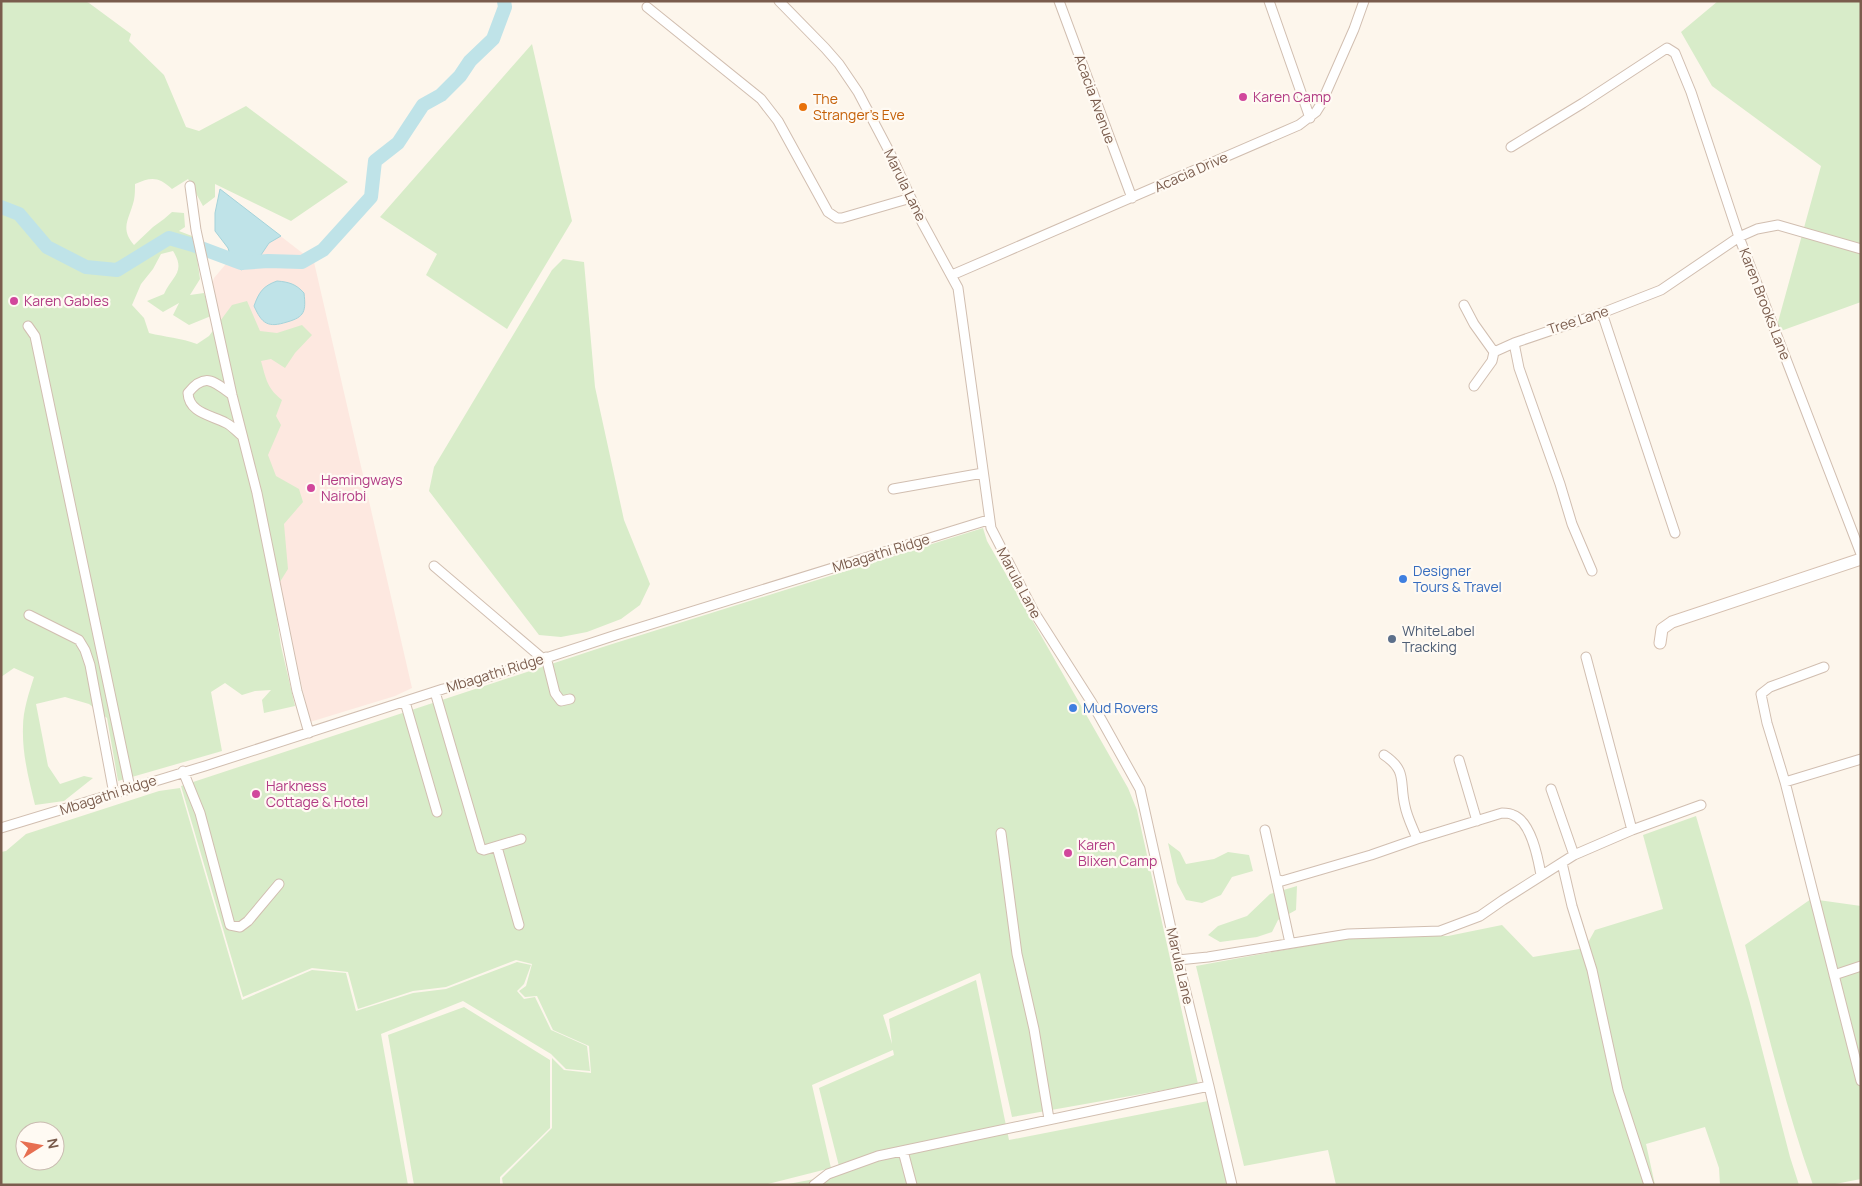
<svg xmlns="http://www.w3.org/2000/svg" width="1862" height="1186" viewBox="0 0 1862 1186" font-family="Manrope,sans-serif">
<style>
.commercial{fill:#fde8e0}
.green{fill:#d8ecc9;fill-rule:evenodd}
.water{fill:#bfe3e8;stroke:#a5d3da}
.lines{fill:none;stroke-linecap:round;stroke-linejoin:round}
.river{stroke:#bfe3e8;stroke-width:14}
.street-casing{stroke:#d1beb0;stroke-width:11}
.secondary-casing{stroke:#d6c0b0;stroke-width:13}
.street{stroke:#fff;stroke-width:9}
.secondary{stroke:#fff;stroke-width:11}
.hotel-dot{fill:#d1479c;stroke:#fffaf3;stroke-width:2}
.food-dot{fill:#e8710a;stroke:#fffaf3;stroke-width:2}
.shop-dot{fill:#3f7fe0;stroke:#fffaf3;stroke-width:2}
.service-dot{fill:#5c6f8a;stroke:#fffaf3;stroke-width:2}
.labels{text-anchor:middle;stroke-width:4.5;stroke-linejoin:round;paint-order:stroke}
.hotel-label{font-size:14px;fill:#b23c85;stroke:#fffaf3;text-anchor:start}
.food-label{font-size:14px;fill:#c56008;stroke:#fffaf3;text-anchor:start}
.street-label{font-size:14px;fill:#7a5c4d;stroke:#fffaf3}
.shop-label{font-size:14px;fill:#366cbe;stroke:#fffaf3;text-anchor:start}
.service-label{font-size:14px;fill:#4e5e75;stroke:#fffaf3;text-anchor:start}
</style>
<rect width="100%" height="100%" fill="#fdf6ec"/>
<!-- commercial -->
<path class="commercial" d="M220,189L314,262L412,688L395,696L310,722L211,288L214,278L231,258L228,248L215,231V213Z"/>
<!-- green -->
<path class="green" d="M1,1H85L89,3L131,34L129,41L164,75L186,127L199,131L246,106L348,182L291,221L215,184V197L203,206L188,179L172,189C158,176 151,177 135,184C135,189 135,195 134,200C130,218 119,228 134,245L153,227L164,219L172,212L184,213L185,227L179,231L192,236L197,258L200,279L190,295L204,293L211,316L189,325L173,315L179,303L163,312L147,301L164,294C173,275 186,272 173,251L161,254L153,269L141,284L132,305L144,318L149,333C165,337 181,338 197,344L209,336L232,305L247,301L260,331L277,333L302,325L312,335L295,353L285,368L271,359L261,361C266,379 267,388 282,400L276,416L281,425L268,455L276,476L299,489L303,502L284,524L288,569L273,593L281,646L295,706L264,713L262,700L271,690L255,691L242,695L225,683L211,692L222,751L118,781L107,718L89,704L65,697L36,704L48,766L60,784L84,776L93,778L64,801L35,805C29,780 22,754 23,727C23,710 29,693 34,677L14,668L1,677Z
M1718,1H1861V302L1775,333L1821,166L1712,86L1681,32Z
M532,44L572,221L507,329L426,275L437,254L380,217Z
M563,259L584,262L595,387L624,520L650,584L640,605L621,619L587,632L561,637L539,635L429,491L434,467L552,270Z
M983,528L987,541L1128,788L1137,810L1198,1084L1012,1117L980,973L883,1015L892,1044L889,1019L976,980L1009,1140L1208,1101L1227,1185H783L841,1174L819,1088L894,1055L893,1050L812,1085L831,1168L764,1185H503L502,1178L552,1128V1058L564,1070L591,1073L589,1046L553,1030L537,996L525,997L519,991L526,986L532,964L516,960L446,987L413,991L358,1009L348,972L312,968L243,997L181,786L609,645Z
M180,788L242,1000L312,970L346,973L356,1011L413,993L446,989L517,962L531,965L524,984L517,991L524,999L535,997L551,1030L587,1046L590,1071L566,1069L551,1054L463,1001L381,1034L408,1185H1V852L6,851L26,834L159,791ZM25,1131H55V1161H25Z
M1696,816L1750,1003L1790,1157L1799,1185H1720L1719,1168L1705,1127L1646,1144L1655,1185H1336L1328,1150L1244,1166L1196,966L1349,938L1404,935L1448,936L1502,925L1533,957L1585,948L1595,930L1663,909L1643,835Z
M1168,843L1180,852L1186,864L1214,859L1228,852L1249,855L1253,871L1232,877L1221,895L1202,903L1186,900L1177,883Z
M1297,886L1296,910L1278,920L1272,932L1257,937L1220,942L1208,935L1218,926L1247,916L1270,894Z
M1811,899L1861,906V1179L1830,1185H1813C1785,1106 1766,1025 1745,945Z
M464,1007L550,1060V1128L500,1177V1185H414L388,1035Z"/>
<!-- water -->
<path class="water" d="M220,189L281,236L269,243L255,264L241,270L231,258L228,248L215,231V213Z
M277,281C289,282 296,284 304,293C306,311 305,317 287,322C268,328 262,324 254,306C259,292 263,286 277,281Z"/>
<g class="lines">
<!-- river -->
<path class="river" d="M1,207L19,214L47,247L86,267L117,270L169,238L193,245L241,263L268,261L302,262L323,250L371,197L375,161L398,143L423,105L441,95L460,76L470,61L493,39L505,7L504,1"/>
<!-- street casing -->
<g class="street-casing">
<path id="street" d="M779,1L825,48L839,64L858,92L889,151L922,222L958,288L991,528L1034,612L1092,703L1140,789L1178,960L1209,1086L1232,1185
M1059,1L1132,198
M1269,1L1310,118
M647,7L761,99L778,121L828,212L837,218H842L911,198
M1511,147L1583,103L1667,48L1675,53L1691,92L1739,237L1861,554
M190,186L196,230L232,395L257,493L297,691L309,733
M952,275L1299,125L1316,112L1321,104L1354,29L1364,1
M1464,305L1474,324L1494,352
M1602,313L1675,533
M28,326L35,336L130,788
M1474,386L1492,361L1494,352L1514,343
M232,395C214,381 205,372 188,393C189,413 211,415 226,423C231,425 236,431 241,435
M893,489L983,473
M434,566L542,658
M1592,571L1572,524L1560,484L1519,368L1514,343L1602,313L1661,290L1739,237L1757,229L1778,225L1861,249
M29,615L79,640L85,650L90,665L114,794
M546,657L555,693L561,701L570,699
M1586,657L1632,830
M1824,667L1770,687L1761,694L1767,723L1785,782L1861,1081
M435,692L481,849L484,850L521,839
M405,702L437,812
M1384,755C1408,771 1399,782 1405,806C1407,817 1413,828 1417,839L1502,813C1505,813 1510,813 1513,815C1531,821 1538,858 1541,875
M1459,760L1477,821
M183,771L200,813L230,925L240,927L248,921L279,884
M1785,782L1861,759
M1551,789L1574,855
M1,828L205,766L443,689L476,681L616,635L988,520
M1265,830L1276,879L1282,881L1371,855L1417,839
M1001,833L1017,954L1034,1029L1049,1119
M497,847L519,925
M1562,863L1572,906L1592,970L1618,1090L1649,1185
M1276,879L1290,943
M1178,960L1208,957L1348,934L1440,931L1480,916L1503,900L1574,855L1632,830L1701,805
M1834,975L1861,966
M903,1151L912,1185
M814,1185L828,1174L878,1156L1209,1086"/>
</g>
<!-- secondary casing -->
<g class="secondary-casing">
<path id="secondary" d="M1660,643L1662,629L1672,622L1861,559"/>
</g>
<!-- street -->
<use href="#street" class="street"/>
<!-- secondary -->
<use href="#secondary" class="secondary"/>
</g>
<!-- markers -->
<g class="hotel-dot">
<circle cx="1243" cy="97" r="5"/>
<circle cx="14" cy="301" r="5"/>
<circle cx="311" cy="488" r="5"/>
<circle cx="256" cy="794" r="5"/>
<circle cx="1068" cy="853" r="5"/>
</g>
<circle class="food-dot" cx="803" cy="107" r="5"/>
<g class="shop-dot">
<circle cx="1403" cy="579" r="5"/>
<circle cx="1073" cy="708" r="5"/>
</g>
<circle class="service-dot" cx="1392" cy="639" r="5"/>
<g class="labels">
<!-- hotel labels -->
<g class="hotel-label">
<text x="1253" y="102">Karen Camp</text>
<text x="24" y="306">Karen Gables</text>
<text x="321" y="485">Hemingways<tspan x="321" dy="16">Nairobi</tspan></text>
<text x="266" y="791">Harkness<tspan x="266" dy="16">Cottage &amp; Hotel</tspan></text>
<text x="1078" y="850">Karen<tspan x="1078" dy="16">Blixen Camp</tspan></text>
</g>
<!-- food labels -->
<g class="food-label">
<text x="813" y="104">The<tspan x="813" dy="16">Stranger's Eve</tspan></text>
</g>
<!-- street labels -->
<g class="street-label">
<text transform="translate(1095 99) rotate(70)" y="5">Acacia Avenue</text>
<text transform="translate(1191 172) rotate(-24)" y="5">Acacia Drive</text>
<text transform="translate(905 185) rotate(64)" y="5">Marula Lane</text>
<text transform="translate(1765 304) rotate(69)" y="5">Karen Brooks Lane</text>
<text transform="translate(1578 320) rotate(-18)" y="5">Tree Lane</text>
<text transform="translate(881 553) rotate(-17)" y="5">Mbagathi Ridge</text>
<text transform="translate(1019 583) rotate(62)" y="5">Marula Lane</text>
<text transform="translate(495 673) rotate(-17)" y="5">Mbagathi Ridge</text>
<text transform="translate(108 795) rotate(-18)" y="5">Mbagathi Ridge</text>
<text transform="translate(1180 966) rotate(77)" y="5">Marula Lane</text>
</g>
<!-- shop labels -->
<g class="shop-label">
<text x="1413" y="576">Designer<tspan x="1413" dy="16">Tours &amp; Travel</tspan></text>
<text x="1083" y="713">Mud Rovers</text>
</g>
<!-- service labels -->
<g class="service-label">
<text x="1402" y="636">WhiteLabel<tspan x="1402" dy="16">Tracking</tspan></text>
</g>
</g>
<!-- border -->
<rect width="1862" height="1186" fill="none" stroke="#7a5c4d" stroke-width="5"/>
<!-- north arrow -->
<g transform="translate(40 1146) rotate(79)"><circle r="24" fill="#fffaf3" stroke="#cabbb1"/>
<path d="M0-4L9 19L0 12L-9 19Z" fill="#e76f51"/>
<text y="-8" font-size="14" font-weight="bold" text-anchor="middle" fill="#7a5c4d">N</text>
</g>
</svg>
